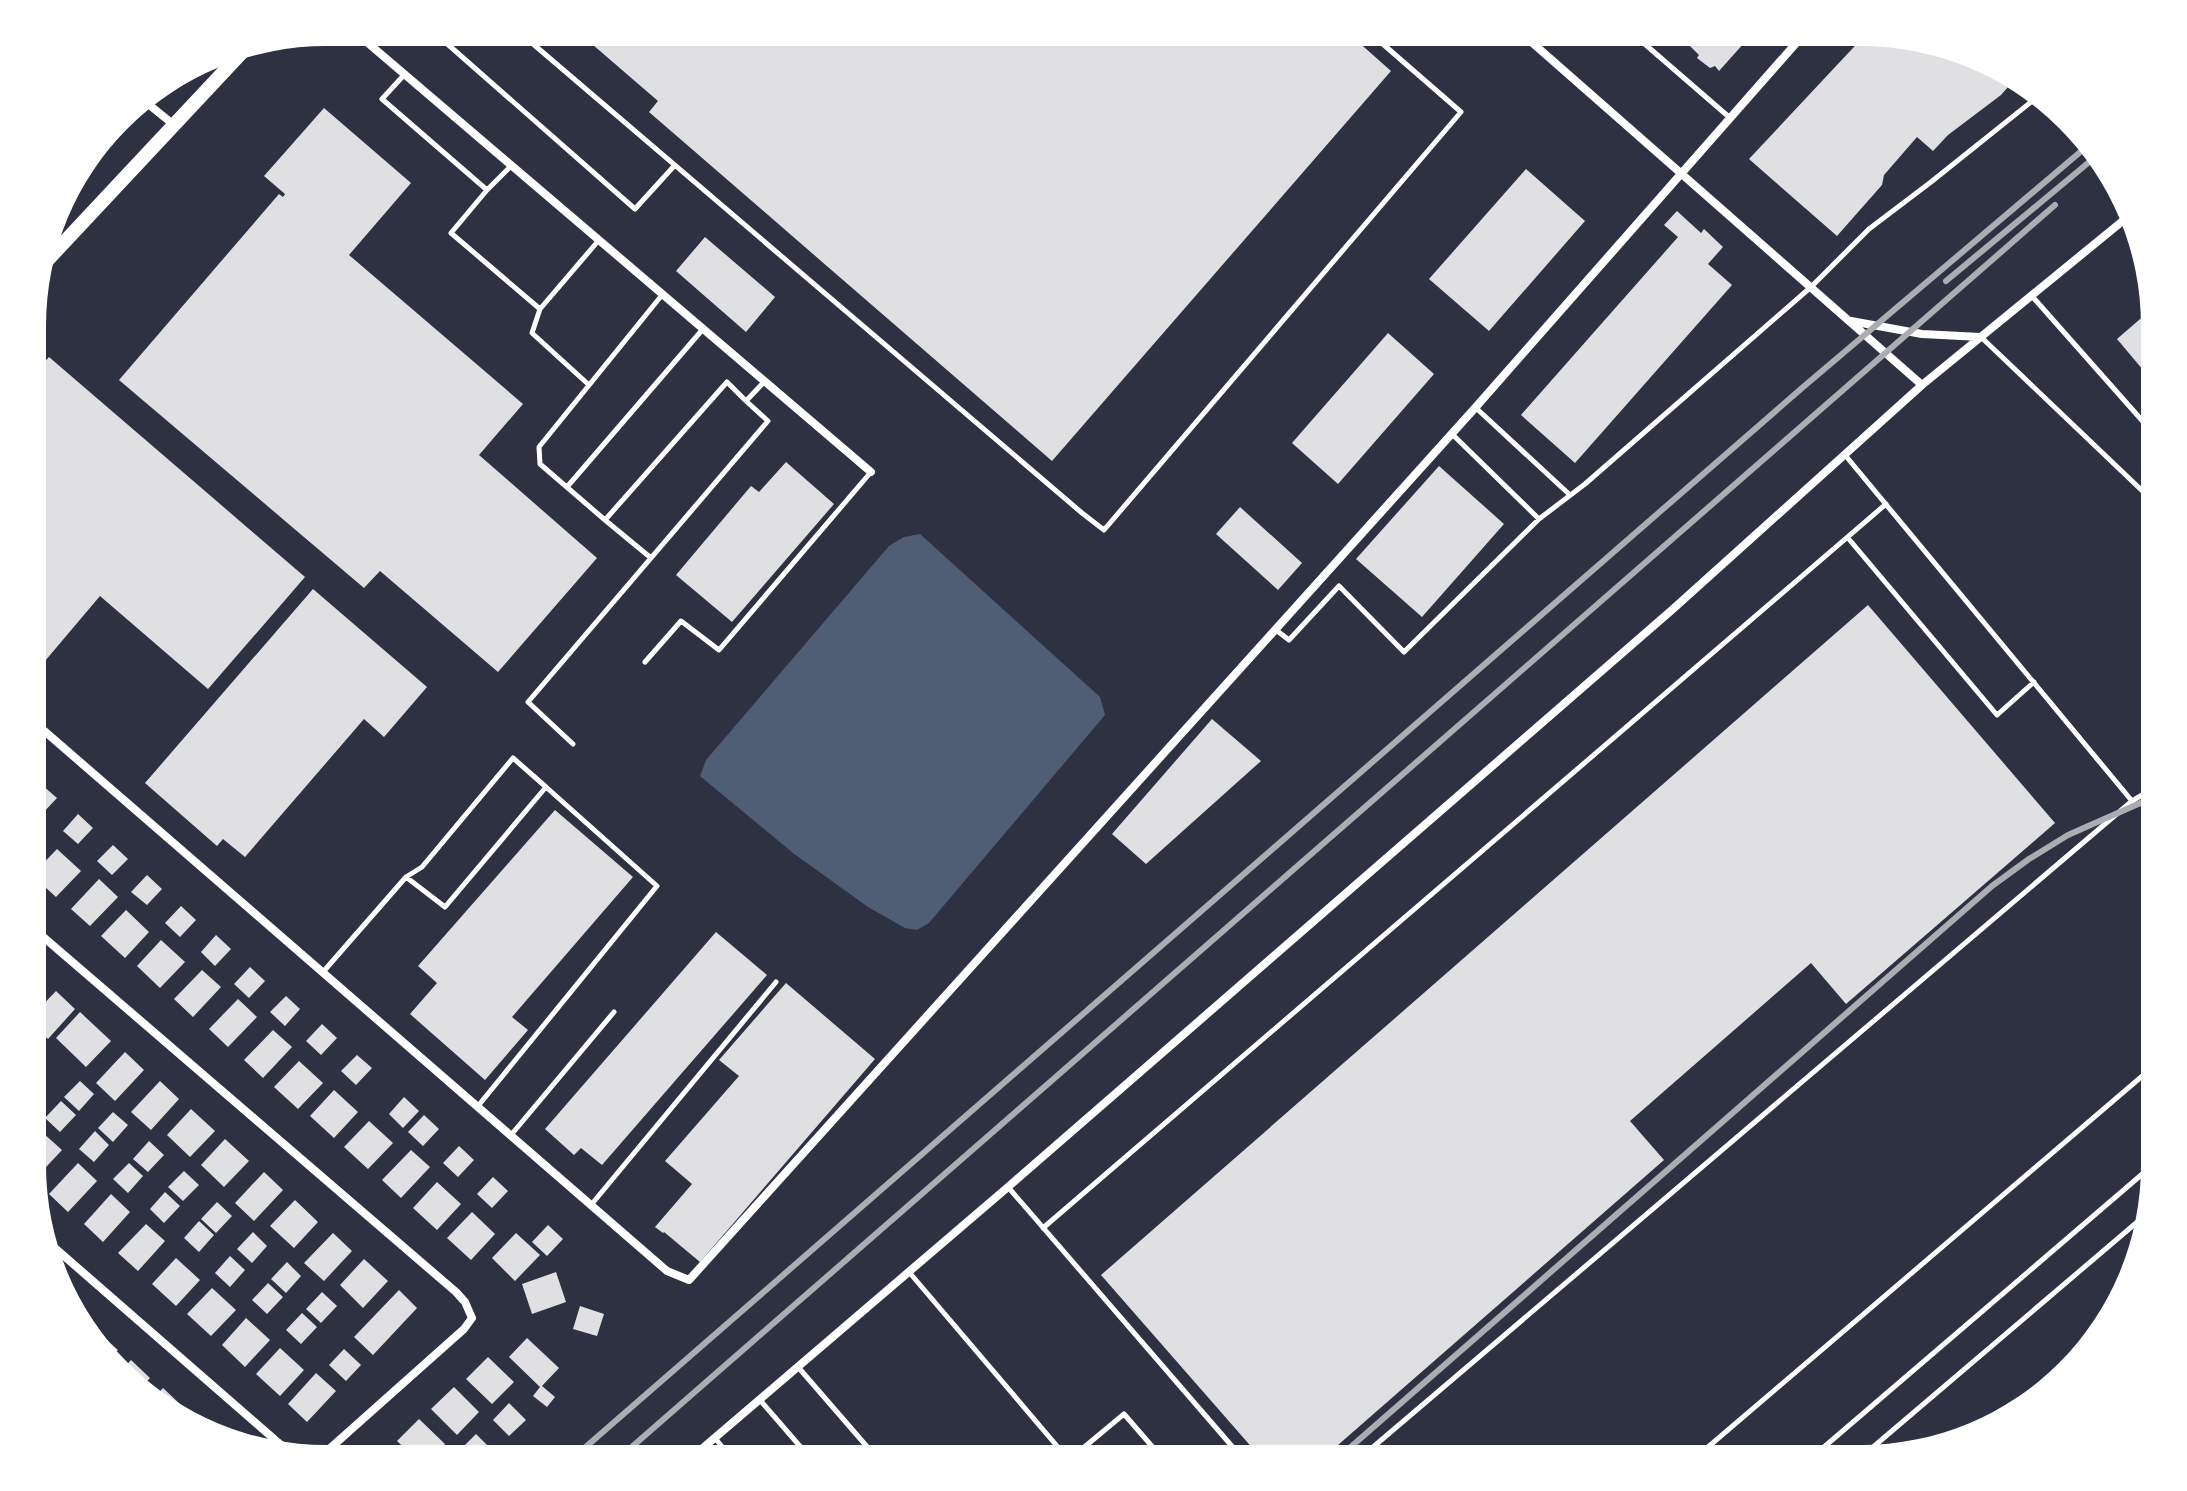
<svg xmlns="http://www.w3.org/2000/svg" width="2187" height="1491" viewBox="0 0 2187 1491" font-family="'Titillium Web',sans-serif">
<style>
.water{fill:#4f5d75}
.building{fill:#e0e0e3}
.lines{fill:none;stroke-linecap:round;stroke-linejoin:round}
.service{stroke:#fff;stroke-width:5}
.minor{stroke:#fff;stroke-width:8}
.secondary{stroke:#fff;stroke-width:14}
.rail{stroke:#abadb3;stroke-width:6}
</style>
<rect width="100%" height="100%" fill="#2d3142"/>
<!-- water -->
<path class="water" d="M920,534L1100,697L1105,715L929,923L917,930L905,928L868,907L793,853L700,776L706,760L889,546L904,537Z"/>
<!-- building -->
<path class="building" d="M578,32H1347L1391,71L1052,461L649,112L658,101Z
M1678,33H1753L1719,71L1715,66L1710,68L1697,58L1699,55L1688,44L1686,46L1675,36Z
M1867,33H1880L1956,48L2015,79L2001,95L1948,135L1933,151L1917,137L1884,175L1882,185L1837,236L1749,159Z
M324,108L411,183L349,255L523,404L479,455L597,558L498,672L380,571L364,588L119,380L279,194L283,197L285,194L264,176Z
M1526,169L1585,221L1489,331L1429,279Z
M1677,211L1701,233L1704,229L1723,247L1708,264L1732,285L1575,463L1521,415L1678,237L1664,225Z
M705,237L775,297L746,332L676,271Z
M2154,307V383L2117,339Z
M1388,333L1434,374L1338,484L1292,443Z
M49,357L305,577L208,689L100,596L34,674V374Z
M786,462L834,504L732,622L676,575L751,486L759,492Z
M1439,466L1504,524L1422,617L1356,559Z
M1240,507L1302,563L1278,590L1216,534Z
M313,589L427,687L384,737L364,719L245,857L223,839L217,846L145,783Z
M1868,605L2055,823L1846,1004L1811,963L1630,1121L1664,1160L1322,1459H1262L1101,1275Z
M1212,719L1261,761L1146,864L1112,834Z
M42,785L57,798L41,815L34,809V793Z
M555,810L633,877L512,1017L528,1030L485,1080L410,1014L437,983L418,966Z
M78,814L93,828L78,844L63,831Z
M113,845L128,859L112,875L97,861Z
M57,849L81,871L56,897L34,877V873Z
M147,875L162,889L147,905L131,892Z
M99,879L118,897L90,926L71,909Z
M181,906L196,920L180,937L165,923Z
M126,910L149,932L125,958L101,936Z
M716,932L767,975L602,1165L581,1148L574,1155L545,1129Z
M216,935L231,949L215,966L201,952Z
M161,940L185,962L160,988L137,966Z
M250,967L265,981L249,998L234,984Z
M202,970L221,987L193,1017L174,999Z
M786,983L875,1059L700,1262L664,1232L663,1233L655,1227L692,1184L665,1161L739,1076L719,1060Z
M56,991L75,1009L48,1039L34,1027V1014Z
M286,996L300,1009L285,1026L270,1012Z
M238,999L257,1017L228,1047L209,1029Z
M80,1012L111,1041L86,1067L56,1038Z
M322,1024L337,1038L321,1055L306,1041Z
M273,1030L292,1047L263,1078L244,1060Z
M125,1052L144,1070L115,1101L96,1083Z
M357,1055L372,1068L356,1085L341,1071Z
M299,1061L323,1083L298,1109L274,1087Z
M80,1081L94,1094L79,1111L64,1097Z
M160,1081L179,1099L151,1130L131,1112Z
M334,1090L358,1112L334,1138L310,1116Z
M404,1097L419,1111L403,1128L389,1114Z
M61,1101L76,1115L60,1132L45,1118Z
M191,1109L215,1131L190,1157L167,1135Z
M113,1112L128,1125L113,1142L98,1128Z
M424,1115L439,1129L423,1146L408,1132Z
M369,1121L393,1143L368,1169L344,1147Z
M95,1131L109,1145L94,1162L79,1149Z
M43,1133L62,1150L34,1180V1142Z
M225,1139L249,1161L224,1187L201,1165Z
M149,1141L164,1155L148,1172L133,1159Z
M459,1146L474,1160L458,1177L443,1163Z
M411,1150L430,1167L401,1198L382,1180Z
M78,1163L97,1181L68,1212L49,1194Z
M129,1163L143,1176L128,1193L113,1179Z
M184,1171L199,1185L183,1201L168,1187Z
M264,1172L283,1190L254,1221L235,1203Z
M493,1177L508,1191L492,1208L477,1194Z
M437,1182L461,1204L437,1230L413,1208Z
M165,1192L180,1206L164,1223L150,1209Z
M111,1194L130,1212L103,1242L84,1224Z
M295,1200L318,1222L294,1248L270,1226Z
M217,1202L232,1216L216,1233L201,1219Z
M472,1212L495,1234L471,1260L447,1238Z
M199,1221L214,1235L199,1252L184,1238Z
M146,1224L165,1241L138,1271L118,1253Z
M548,1225L563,1239L547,1256L532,1242Z
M253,1232L267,1246L252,1263L237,1249Z
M333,1233L352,1251L324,1281L304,1263Z
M516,1233L540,1255L515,1281L492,1258Z
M230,1256L245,1270L230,1287L215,1273Z
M176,1258L200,1280L176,1306L152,1284Z
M364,1259L388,1281L363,1308L340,1285Z
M287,1262L301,1276L286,1293L271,1279Z
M556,1272L566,1302L532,1314L522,1284Z
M268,1283L283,1297L267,1314L252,1300Z
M212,1288L236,1310L211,1336L187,1314Z
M399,1290L417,1308L373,1355L354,1337Z
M322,1292L337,1306L321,1323L306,1309Z
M580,1306L604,1314L597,1336L573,1329Z
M302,1313L317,1327L301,1344L286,1330Z
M246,1318L270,1340L245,1367L222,1345Z
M99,1333L118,1350L111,1357L94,1338Z
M527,1338L559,1368L542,1386L555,1397L547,1407L533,1396L540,1387L509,1357Z
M280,1348L304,1370L280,1396L256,1374Z
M344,1349L361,1365L346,1381L329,1365Z
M488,1357L514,1382L492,1404L466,1379Z
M131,1360L150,1378L139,1390L122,1370Z
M316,1373L336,1391L307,1422L288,1404Z
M454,1387L479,1412L457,1435L431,1409Z
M163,1388L182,1406L175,1413L151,1401Z
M509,1403L526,1420L509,1436L493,1420Z
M419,1419L445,1444L430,1458H415L397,1441Z
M476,1434L492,1450L484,1458H468L460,1450Z"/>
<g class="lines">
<!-- service -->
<path class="service" d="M452,32L444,41L635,209L675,165
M519,32L1082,513L1104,530L1461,112L1369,32
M1632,33L1729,117
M404,75L382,99L487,190L511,166
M487,190L451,233L540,309L599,240
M662,295L539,447L540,464L605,520L727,382L746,401
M2031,295L2154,434
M540,309L532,333L589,385
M1981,337L2154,502
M1476,408L1570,495
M1451,433L1539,519
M567,487L703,329
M605,520L651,558
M1848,538L1997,715L2034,682
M1276,630L1289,640L1339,586L1404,652L1539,519L1585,484L1811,287L1869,229L1931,182L2041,94
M645,662L681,621L719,650L871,472
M573,744L528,702L768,421L746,401L764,382
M2132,801L2154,788
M323,972L406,877L422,867L513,758L546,787L445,907L406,877
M478,1106L657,886L546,787
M511,1135L614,1012
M1008,1187L1243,1459
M591,1205L776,982
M1043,1228L1886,504
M909,1272L1068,1459
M798,1367L876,1457
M760,1400L811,1459
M715,1438L732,1459
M1070,1459L1124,1414L1163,1459
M1359,1459L2132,801L1845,455
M1694,1459L2154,1066
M1810,1459L2154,1164
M1859,1459L2149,1212"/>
<!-- minor -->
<path class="minor" d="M355,32L871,472
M1520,32L1922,385
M142,99L174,125
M1851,321L1922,334L1980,337
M34,722L667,1271L689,1280L1475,408L1805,33
M34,929L456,1292L465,1302L472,1318L464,1329L327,1451L310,1458
M48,1242L289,1452L299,1457
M690,1459L1008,1187L1673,609L1922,385L2130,215"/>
<!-- secondary -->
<path class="secondary" d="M41,267L246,48"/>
<!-- rail -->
<path class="rail" d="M1946,281L2094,158
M573,1458L1802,388L2085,148
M618,1459L2055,205
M1337,1459L1992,886L2029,859L2068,835L2154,797"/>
</g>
<!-- crop -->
<path d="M0 0H2187V1491H0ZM326 46H1861A280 280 0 0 1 2141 326V1165A280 280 0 0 1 1861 1445H326A280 280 0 0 1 46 1165V326A280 280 0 0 1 326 46Z" fill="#fff" fill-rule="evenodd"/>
</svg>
